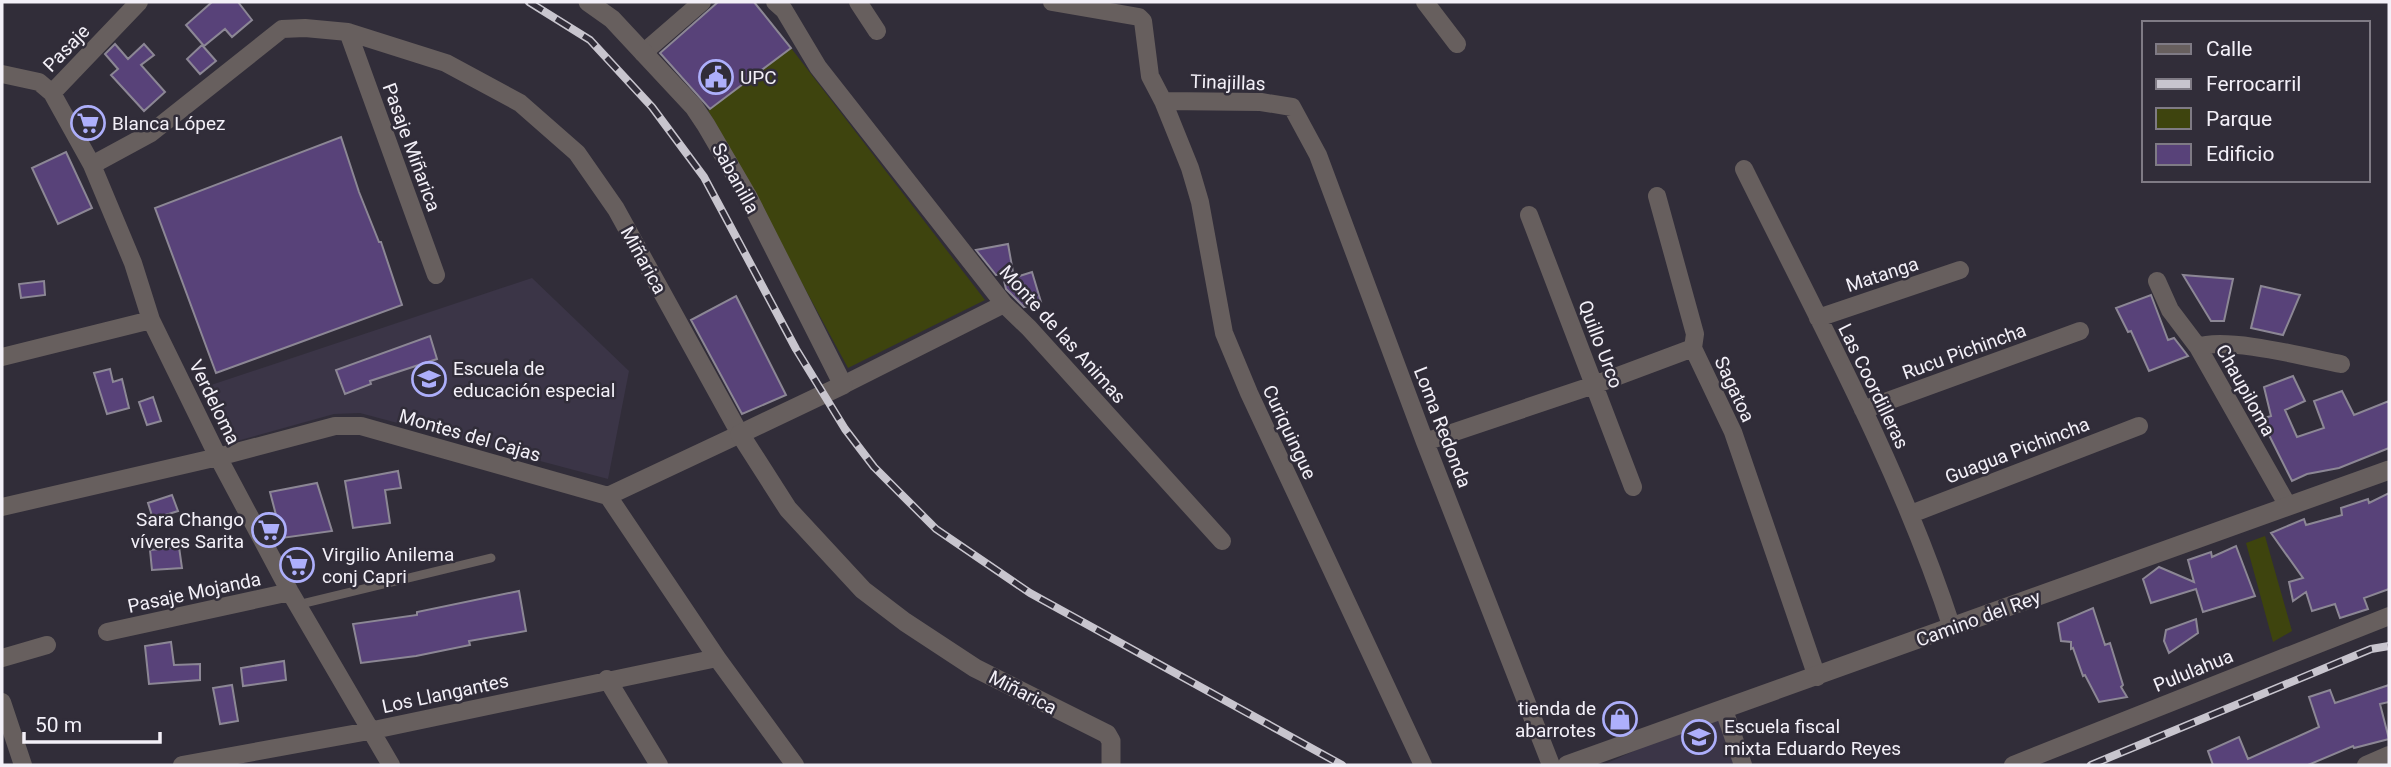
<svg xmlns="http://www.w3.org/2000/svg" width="2391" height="767" viewBox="0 0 2391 767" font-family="Roboto,sans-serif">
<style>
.built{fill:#3b3547}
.green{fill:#3e440e}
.building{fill:#584279;stroke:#8c8795;stroke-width:2}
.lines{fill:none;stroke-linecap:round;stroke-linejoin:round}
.service{stroke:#675f5e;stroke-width:9}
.minor{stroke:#675f5e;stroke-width:18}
.tertiary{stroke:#675f5e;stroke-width:19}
.rail-casing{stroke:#c8c5ce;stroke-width:8}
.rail{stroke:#312d39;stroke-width:5;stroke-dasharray:16;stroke-linecap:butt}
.labels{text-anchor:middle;stroke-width:5;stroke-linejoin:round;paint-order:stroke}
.street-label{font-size:19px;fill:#f3f0f8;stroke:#312d39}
.poi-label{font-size:19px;fill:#f3f0f8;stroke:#312d39;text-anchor:start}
</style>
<rect width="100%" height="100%" fill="#312d39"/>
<!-- built -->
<path class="built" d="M532,278L629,371L608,479L360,413L334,414L230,443L208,386Z
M1724,710L1745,765H1603Z"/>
<!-- green -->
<path class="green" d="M791,48L985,300L848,368L708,110Z
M2265,536L2292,631L2273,642L2246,543Z"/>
<!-- building -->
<path class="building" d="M212,2H238L252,20L232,37L225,29L204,46L186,25Z
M718,2H754L791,48L710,109L660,53Z
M115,44L128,59L144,44L154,55L141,65L165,92L144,111L111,75L118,69L105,54Z
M202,45L216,61L200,74L187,59Z
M341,137L359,192L379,242H381L402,305L216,373L155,208Z
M66,152L92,208L58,224L32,168Z
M1008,244L1013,272L996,275L976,250Z
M1032,272L1041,302L1024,307L1006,289L1004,281Z
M2183,275L2233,279L2224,321H2211Z
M44,281L45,295L21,298L19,284Z
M2261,286L2300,295L2283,335L2251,328Z
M2151,295L2168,340L2174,338L2188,356L2149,371L2131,331L2128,332L2116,308Z
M736,296L786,395L742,414L691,320Z
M430,336L437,359L370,381L371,384L345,394L336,370Z
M110,369L113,382L122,379L129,408L107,414L94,373Z
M2293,376L2305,401L2285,410L2297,437L2324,428L2314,401L2342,391L2354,415L2389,401V448L2339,468L2307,474L2292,481L2261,419L2271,416L2264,387Z
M153,397L161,421L147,425L139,402Z
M398,471L401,488L385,490L390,523L353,528L345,481Z
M317,483L332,531L282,538L270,492Z
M2389,493V589L2364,598L2368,609L2340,618L2335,604L2312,611L2306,592L2293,601L2289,582L2303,578L2271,533L2304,519L2306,525L2342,515L2341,508L2368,499L2369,503Z
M172,495L178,511L153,519L148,503Z
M2236,546L2255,596L2203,612L2196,589L2151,603L2143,579L2159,567L2194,582L2188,560L2211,552L2212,557Z
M179,547L182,568L152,570L150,550Z
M519,591L526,631L469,641L470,645L416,656L361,663L353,624L417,615V612Z
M2093,608L2105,645L2110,643L2123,685L2121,687L2127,697L2099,702L2085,675L2083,676L2073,648L2071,649V642L2061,641L2058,623Z
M2196,619L2198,633L2169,653L2164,641L2166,630Z
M171,642L174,665L200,664V680L149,684L145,646Z
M284,661L286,680L243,686L241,668Z
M232,685L238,721L220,724L213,688Z
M2389,685V702L2380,704L2389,739L2354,748L2353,746L2308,765H2213L2208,751L2239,737L2248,759L2319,727L2309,697L2330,690L2335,703Z"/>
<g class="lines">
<!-- service -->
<path class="service" d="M297,605L491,558"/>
<!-- minor -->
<path class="minor" d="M775,2L784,10L818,67L1004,304L1029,328L1222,541
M858,2L877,31
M1052,2L1139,17L1143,21L1150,76L1163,101L1190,168L1200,202L1224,333L1249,393L1423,765
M1425,2L1457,44
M348,32L436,275
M643,53L702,2
M2,74L39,82L52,93L92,165L133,263L151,320L218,457L290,592L391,765
M52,93L139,2
M1163,101L1261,102L1292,107L1318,155L1425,442L1551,765
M92,165L151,133L282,29L305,28L348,32L446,63L520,103L577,153L616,209L740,434L608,496
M1744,169C1818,319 1900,468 1952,628
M1657,196L1695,334L1693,348
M1529,215L1633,487
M2157,281L2170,310L2198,347
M1818,318L1960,270
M1693,348L1733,432L1817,677
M2,357L151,320
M843,385L1004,304
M1863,410L2080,331
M1425,442L1594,385L1693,348
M2288,506L2198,347C2225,336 2310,358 2341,364
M2,507L218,457L335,426H361L608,496L717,658L795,765
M1911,514L2139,426
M107,632L290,592
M2,658L47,645
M607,679L659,765
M2,702L23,765
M1724,710L1743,765
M182,765L369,731L717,658
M2013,765L2389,616
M2366,765L2389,755"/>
<!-- tertiary -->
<path class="tertiary" d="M588,2L612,19L694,107L706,125L748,197L843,385L740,434L788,509L863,590L905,622L975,668L1107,734L1111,741V765
M1567,765L2389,470"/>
<!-- rail casing -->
<g class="rail-casing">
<path id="rail" d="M529,2L590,40L652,107L704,177L796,349L845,429L874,467L936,529L1030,593L1342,765
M2091,765L2371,649L2389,646"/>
</g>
<!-- rail -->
<use href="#rail" class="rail"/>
</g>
<!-- icons -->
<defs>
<g id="civic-ring" transform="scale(1.75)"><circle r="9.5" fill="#312d39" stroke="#adaffb" stroke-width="1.5"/><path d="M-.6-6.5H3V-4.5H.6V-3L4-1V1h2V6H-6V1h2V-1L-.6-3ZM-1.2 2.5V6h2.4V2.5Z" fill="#adaffb"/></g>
<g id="supermarket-ring" transform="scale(1.75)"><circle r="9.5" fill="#312d39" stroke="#adaffb" stroke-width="1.5"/><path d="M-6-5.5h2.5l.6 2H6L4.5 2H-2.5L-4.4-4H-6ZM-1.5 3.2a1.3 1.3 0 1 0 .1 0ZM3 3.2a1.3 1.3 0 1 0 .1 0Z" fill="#adaffb"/></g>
<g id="school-ring" transform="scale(1.75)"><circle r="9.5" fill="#312d39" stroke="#adaffb" stroke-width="1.5"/><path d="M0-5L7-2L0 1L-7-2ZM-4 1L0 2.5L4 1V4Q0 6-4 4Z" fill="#adaffb"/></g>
<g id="shop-ring" transform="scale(1.75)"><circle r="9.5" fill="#312d39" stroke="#adaffb" stroke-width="1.5"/><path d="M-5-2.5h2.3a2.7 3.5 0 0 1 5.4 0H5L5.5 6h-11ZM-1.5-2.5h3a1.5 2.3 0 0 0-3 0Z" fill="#adaffb"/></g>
</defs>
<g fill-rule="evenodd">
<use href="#civic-ring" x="716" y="77"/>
<use href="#supermarket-ring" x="88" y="123"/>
<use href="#school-ring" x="429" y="379"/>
<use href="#supermarket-ring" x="269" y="530"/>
<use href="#supermarket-ring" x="297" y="565"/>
<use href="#shop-ring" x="1620" y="719"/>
<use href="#school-ring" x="1699" y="737"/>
</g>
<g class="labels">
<!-- street labels -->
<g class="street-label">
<text transform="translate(66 48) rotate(-46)" y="7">Pasaje</text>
<text transform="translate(1228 82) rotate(2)" y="7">Tinajillas</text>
<text transform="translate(412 147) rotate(70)" y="7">Pasaje Miñarica</text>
<text transform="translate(736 178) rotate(61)" y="7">Sabanilla</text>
<text transform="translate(644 260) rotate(61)" y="7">Miñarica</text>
<text transform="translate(1882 274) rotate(-18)" y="7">Matanga</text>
<text transform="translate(1063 334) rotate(48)" y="7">Monte de las Animas</text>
<text transform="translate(1601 344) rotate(69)" y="7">Quillo Urco</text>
<text transform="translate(1964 351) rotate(-20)" y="7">Rucu Pichincha</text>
<text transform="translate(1874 386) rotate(64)" y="7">Las Coordilleras</text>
<text transform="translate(1735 389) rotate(65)" y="7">Sagatoa</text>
<text transform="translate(2246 390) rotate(61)" y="7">Chaupiloma</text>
<text transform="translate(215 402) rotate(64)" y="7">Verdeloma</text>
<text transform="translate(1443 427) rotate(69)" y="7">Loma Redonda</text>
<text transform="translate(1290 432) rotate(65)" y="7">Curiquingue</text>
<text transform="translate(470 435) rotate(16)" y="7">Montes del Cajas</text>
<text transform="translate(2017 450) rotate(-21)" y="7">Guagua Pichincha</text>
<text transform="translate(194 592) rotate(-12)" y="7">Pasaje Mojanda</text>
<text transform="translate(1978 618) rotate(-20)" y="7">Camino del Rey</text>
<text transform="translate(2193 670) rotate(-22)" y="7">Pululahua</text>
<text transform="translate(1023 692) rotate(27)" y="7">Miñarica</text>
<text transform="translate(445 693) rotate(-12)" y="7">Los Llangantes</text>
</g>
<!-- poi labels -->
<g class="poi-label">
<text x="740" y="84">UPC</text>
<text x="112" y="130">Blanca López</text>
<text x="453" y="375">Escuela de<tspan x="453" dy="22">educación especial</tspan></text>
<text x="244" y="526" text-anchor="end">Sara Chango<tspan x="244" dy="22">víveres Sarita</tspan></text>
<text x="322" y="561">Virgilio Anilema<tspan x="322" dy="22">conj Capri</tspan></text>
<text x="1596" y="715" text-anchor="end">tienda de<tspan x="1596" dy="22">abarrotes</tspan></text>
<text x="1724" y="733">Escuela fiscal<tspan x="1724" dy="22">mixta Eduardo Reyes</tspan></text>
</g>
</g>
<!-- border -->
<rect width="2391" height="767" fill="none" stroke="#f3f0f8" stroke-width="7"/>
<!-- legend -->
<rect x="2142" y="21" width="228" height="161" fill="#312d39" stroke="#7f7b85" stroke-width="2"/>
<rect x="2156" y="44" width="35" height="10" fill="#675f5e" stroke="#7f7b85" stroke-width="2"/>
<text x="2206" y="56" font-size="21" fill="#f3f0f8">Calle</text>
<rect x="2156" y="79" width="35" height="10" fill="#c8c5ce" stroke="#7f7b85" stroke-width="2"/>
<text x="2206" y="91" font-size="21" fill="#f3f0f8">Ferrocarril</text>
<rect x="2156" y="108" width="35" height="21" fill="#3e440e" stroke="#7f7b85" stroke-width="2"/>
<text x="2206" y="126" font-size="21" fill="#f3f0f8">Parque</text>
<rect x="2156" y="144" width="35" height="21" fill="#584279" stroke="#7f7b85" stroke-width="2"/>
<text x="2206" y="161" font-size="21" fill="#f3f0f8">Edificio</text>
<!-- scale -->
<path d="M24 732v10h136v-10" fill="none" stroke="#f3f0f8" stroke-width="3.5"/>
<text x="35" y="732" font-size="21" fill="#f3f0f8" stroke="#312d39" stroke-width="5" paint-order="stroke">50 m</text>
</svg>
